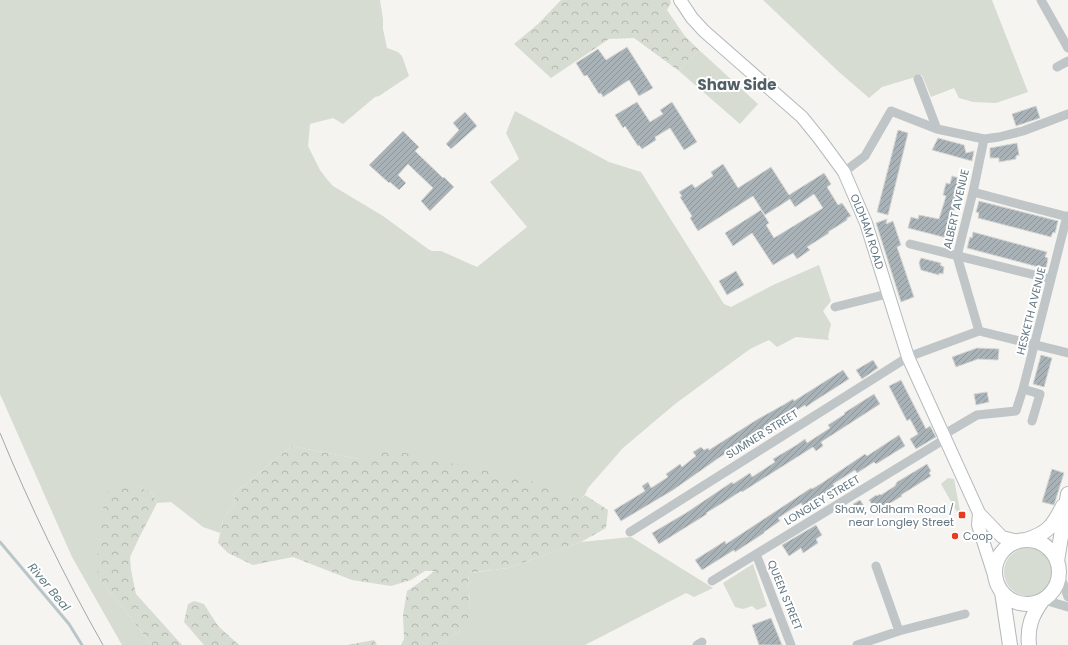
<svg xmlns="http://www.w3.org/2000/svg" width="1068" height="645" viewBox="0 0 1068 645" font-family="Poppins,sans-serif">
<style>
.green{fill:#d6dcd1}
.forest{fill:url(#forest-crowns)}
.lines{fill:none;stroke-linecap:round;stroke-linejoin:round}
.stream{stroke:#b8c6c9;stroke-width:3}
.building{fill:url(#building-hatch);stroke:#d6d6d3}
.secondary-casing{stroke:#b4babe;stroke-width:14}
.primary-casing{stroke:#b3b8bb;stroke-width:16}
.street{stroke:#c0c5c7;stroke-width:9}
.secondary{stroke:#fff;stroke-width:12}
.primary{stroke:#fff;stroke-width:14}
.tram{stroke:#a0a8ac;stroke-width:1}
.poi-dot{fill:#e83a1e;stroke:#fff;stroke-width:1.5}
.labels{text-anchor:middle;stroke-width:4;stroke-linejoin:round;paint-order:stroke}
.street-label{font-size:11px;fill:#637782;stroke:#fff}
.poi-label{font-size:11px;fill:#637782;stroke:#fff;text-anchor:end}
.water-label{font-size:12px;font-style:italic;fill:#5e7a80;stroke:#fff}
.district-label{font-size:15px;font-weight:bold;fill:#515f67;stroke:#fff}
</style>
<defs>
<pattern id="forest-crowns" width="20" height="18" patternUnits="userSpaceOnUse"><rect width="20" height="18" fill="#d6dcd1"/><path d="M2 6a3 3 0 1 1 6 0M12 15a3 3 0 1 1 6 0" fill="none" stroke="#b1b7af"/></pattern>
<pattern id="building-hatch" width="6" height="6" patternUnits="userSpaceOnUse"><rect width="6" height="6" fill="#a9b2b6"/><path d="M-1 1l2-2M0 6l6-6M5 7l2-2" fill="none" stroke="#8d9699"/></pattern>
</defs>
<rect width="100%" height="100%" fill="#f5f4f0"/>
<!-- green -->
<path class="green" d="M0,0H380L383,19V29L387,48L398,52L402,56L409,76L379,96L375,97L343,124L333,118L310,124L308,146L320,170L326,178L333,186L383,216L428,249L432,251H441L477,267L527,227L490,182L519,159L506,133L515,111L609,162L641,172L724,304L731,307L773,285L819,265L831,301L823,311L831,324L828,337L829,340L796,337L777,347L769,340L750,349L675,404L623,448L588,488C586,493 584,497 579,499L373,459H359L291,446L252,479L234,493L235,503L223,520L220,533L203,527L171,502L157,503L152,493L135,485L100,579L152,645H122L72,557L0,394Z
M763,0H992L1028,92L996,103L973,102L959,98L954,88L931,97L922,75L882,87L869,98L839,72Z
M699,50L758,104L740,124L679,71Z
M948,478L954,479L960,511L957,512L941,484Z
M631,537L713,588L694,597L686,593L585,645H437L460,631L470,607L468,573H471L508,568L581,542Z
M1004 572a24 24 0 1 1 48 0a24 24 0 1 1-48 0Z
M753,564L767,606L757,610L752,606L743,609L735,607L723,583Z"/>
<!-- forest -->
<path class="forest" d="M561,0H670L671,3L667,10L684,35L699,50L679,71L634,38L609,39L551,78L514,44L538,24Z
M291,446L359,459H373L383,448L531,481L574,498C579,499 582,499 585,495L608,510L606,528L581,542L508,568L468,573L470,607L467,623L460,631L437,645H401L404,639L403,615L407,591L426,578L434,571H425L411,580L391,586L352,580L293,557L253,565L228,553L218,543L223,520L235,503L234,493L252,479Z
M120,485H135L152,493L157,503L139,538L130,557L131,570L136,594L182,645H152L100,579L96,567L105,493Z
M194,601L204,604L218,626L239,645H204L184,622L188,604Z
M374,640L377,645H347Z"/>
<g class="lines">
<!-- stream -->
<path class="stream" d="M0,542L69,624L82,645"/>
</g>
<!-- building -->
<path class="building" d="M627,47L653,88L639,96L629,80L603,97L601,93L599,94L587,75L584,76L576,63L598,49L606,60Z
M637,102L650,122L663,114L660,110L672,102L697,142L684,150L670,128L655,137L656,140L642,149L639,145L638,146L625,126L623,128L615,115Z
M1036,106L1040,118L1016,126L1012,114Z
M465,112L477,126L451,149L446,144L459,130L453,123Z
M898,130L908,133L888,215L877,212Z
M403,131L419,147L415,151L443,178L444,177L454,187L430,211L421,201L433,188L408,164L398,175L406,183L399,190L390,182L389,183L369,165Z
M938,138L964,145L966,153L974,151L972,161L932,150Z
M1017,143L1019,155L1016,156V159L999,162V158H990V148Z
M723,164L738,188L771,167L789,195L824,173L831,184L827,187L838,205L842,203L851,216L847,218V220L828,232L829,233L807,247L810,250L797,259L793,253L773,265L752,233L733,246L725,233L761,210L769,223L766,225L774,238L823,208L814,194L795,207L790,199L765,215L753,196L698,231L690,218L692,216L680,197L682,196L679,192L692,184L695,188L713,176L711,172Z
M952,176L962,179L947,238L908,228L911,217L918,219L919,215L939,219L946,196L943,195L946,183L950,184Z
M979,201L1058,221L1055,233L1053,232L1051,237L978,218L979,213L976,212Z
M887,219L886,224L893,221L901,245L897,247L914,297L901,302L876,223Z
M973,232L1047,252L1045,257L1048,258L1046,269L967,248L970,237L972,238Z
M921,258L941,263L940,265L944,267L943,274L939,273V275L921,270L919,263Z
M736,271L744,285L727,295L719,281Z
M977,348L999,349L998,360L978,359L956,367L952,357Z
M1041,355L1052,358L1044,387L1033,384Z
M873,360L878,368L862,379L856,370Z
M843,370L849,379L813,402L806,407L805,405L720,457L673,490L621,521L614,510L645,491L642,486L648,482L651,488L668,477L666,474L680,464L682,467L696,456L693,452L701,447L704,450L708,448L709,450L758,419L785,404L793,399L794,401Z
M901,380L926,429L930,426L936,437L916,449L910,439L918,434L910,419L907,421L889,386Z
M987,392L989,402L976,405L974,394Z
M874,394L880,404L821,442L823,446L816,451L813,447L742,492L741,491L724,502L706,513L707,514L659,544L652,533L686,513L732,482L733,484L750,473L752,477L775,462L773,459L795,446L805,439L807,443L830,428L828,425L845,414L844,413Z
M899,435L905,446L876,464L874,462L857,473L855,470L833,484L835,488L803,506L801,503L778,518L780,521L764,532V533L735,552L734,550L702,570L695,560L725,541L726,544L811,488L812,489L822,483L865,454L867,456Z
M927,464L931,471L929,473L931,476L901,495L902,496L887,505L886,504L879,508L877,505L874,507L869,500L876,495L877,496L880,494L881,495L895,486L897,482Z
M1052,469L1064,473L1054,505L1042,502Z
M860,500L864,506L857,510L853,504Z
M816,525L822,535L816,539L818,543L803,553L801,548L789,556L782,545Z
M771,618L782,645H759L752,625Z"/>
<g class="lines">
<!-- secondary casing -->
<g class="secondary-casing">
<g id="secondary">
<path id="s1" d="M680,0L692,18L704,31L802,117L819,138L844,172L866,223L908,357L979,513L1002,537L1018,541"/>
<path d="M979,513L978,525L995,578"/>
</g>
</g>
<!-- primary casing -->
<g class="primary-casing">
<path id="primary" d="M995 572a32 32 0 1 1 64 0a32 32 0 1 1-64 0Z
M1026,540C1048,533 1053,526 1063,506
M1057,561L1068,494
M1002,592L1010,645
M1029,645C1027,627 1032,615 1042,601"/>
</g>
<!-- street -->
<path class="street" d="M1041,0L1068,48
M1057,67L1068,61
M918,79L937,129
M844,172L865,156L891,111L937,129L984,139L999,137L1023,131L1068,114
M973,192L1068,217
M910,244L1051,279
M835,307L887,294
M979,331L957,256L973,192L984,139
M1023,389L1040,394L1032,421
M943,435L977,415L1016,411L1023,389L1067,216
M630,532L908,357L979,331L1068,353
M756,554L791,645
M876,566L899,631
M1059,572L1068,597
M712,581L945,439
M1044,600L1068,607
M697,645L702,642
M857,645L899,631L965,614"/>
<!-- secondary -->
<use href="#secondary" class="secondary"/>
<!-- primary -->
<use href="#primary" class="primary"/>
<!-- tram -->
<path class="tram" d="M0,433C30,506 64,576 103,645"/>
</g>
<!-- markers -->
<g class="poi-dot">
<rect x="958" y="511" width="8" height="8" rx="2"/>
<circle cx="955" cy="536" r="4"/>
</g>
<g class="labels">
<!-- street labels -->
<g class="street-label">
<text transform="translate(956 209) rotate(-77)" y="4">ALBERT AVENUE</text>
<text dy="4" stroke="none"><textPath href="#s1" startOffset="303">OLDHAM ROAD</textPath></text>
<text transform="translate(1031 311) rotate(-76)" y="4">HESKETH AVENUE</text>
<text transform="translate(762 434) rotate(-32)" y="4">SUMNER STREET</text>
<text transform="translate(822 500) rotate(-31)" y="4">LONGLEY STREET</text>
<text transform="translate(785 595) rotate(68)" y="4">QUEEN STREET</text>
</g>
<!-- poi labels -->
<g class="poi-label">
<text x="954" y="513">Shaw, Oldham Road /<tspan x="954" dy="13">near Longley Street</tspan></text>
<text x="963" y="540" text-anchor="start">Coop</text>
</g>
<!-- water labels -->
<g class="water-label">
<text transform="translate(49 587) rotate(50)" y="4">River Beal</text>
</g>
<!-- district labels -->
<g class="district-label">
<text x="737" y="90">Shaw Side</text>
</g>
</g>
</svg>
